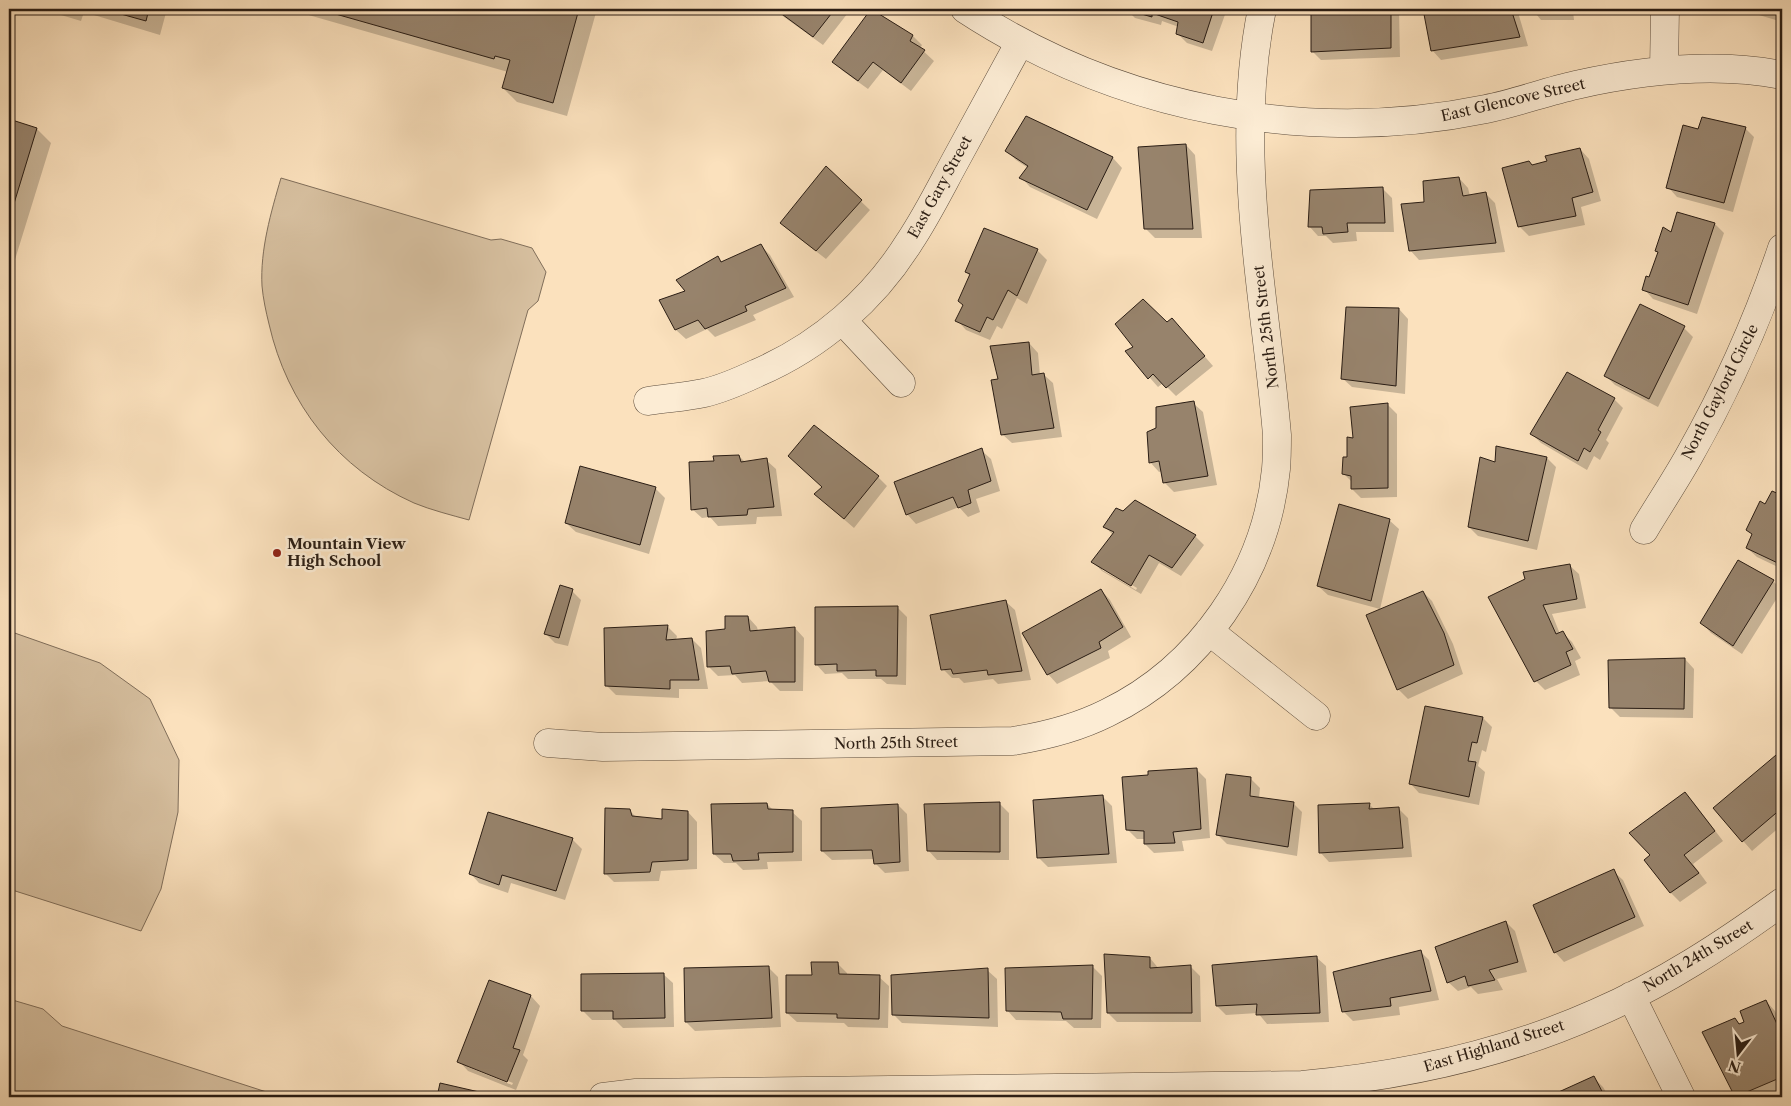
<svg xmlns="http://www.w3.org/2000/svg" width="1791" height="1106" viewBox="0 0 1791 1106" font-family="'Libre Caslon Text',serif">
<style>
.green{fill:#d7c0a0;stroke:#806e5a}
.shadow{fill:#0003;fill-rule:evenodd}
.building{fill:#97836c;stroke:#2a1d14}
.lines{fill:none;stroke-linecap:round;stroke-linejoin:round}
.street-casing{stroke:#5e4e3e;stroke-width:29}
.street{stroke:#fcecd4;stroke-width:28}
.poi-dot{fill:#8f2418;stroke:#fcecd4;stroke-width:2}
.labels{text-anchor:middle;stroke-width:5;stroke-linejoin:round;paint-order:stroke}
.street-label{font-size:15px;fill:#2a1d14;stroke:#fcecd4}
.poi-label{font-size:15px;font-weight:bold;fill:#2a1d14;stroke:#fcecd4;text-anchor:start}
</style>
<rect width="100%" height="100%" fill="#fbe1bd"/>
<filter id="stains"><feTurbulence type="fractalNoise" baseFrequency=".004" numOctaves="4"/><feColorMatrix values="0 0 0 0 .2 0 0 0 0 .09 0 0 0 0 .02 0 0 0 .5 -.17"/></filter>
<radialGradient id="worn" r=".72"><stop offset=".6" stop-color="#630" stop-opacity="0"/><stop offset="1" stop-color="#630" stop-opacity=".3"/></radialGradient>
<!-- green -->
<path class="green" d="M281,178L491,240L501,239L532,248L546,272L538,301L528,310L469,520C451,515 431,510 414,503C338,469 287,404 269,324C266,312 263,298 262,286C260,250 271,212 281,178Z
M9,631L100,663L150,699L179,760L178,812L161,889L141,931L9,889Z
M9,999L43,1009L62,1026L282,1097H9Z"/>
<!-- shadow -->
<path class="shadow" d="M41,9H167L160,35L84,12L81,21Z
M294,9H597L567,116L517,102L503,88L508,72L298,12Z
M773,9H851L823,45Z
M1106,9H1118L1116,14Z
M1126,9H1227L1212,51L1187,43L1177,33L1179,27L1162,21L1161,25L1135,18Z
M1312,9H1399L1400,57L1321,60L1312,51Z
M1424,9H1517L1528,46L1441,60L1432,50Z
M1532,9H1621V12L1573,11L1574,20H1541Z
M1739,9H1782V11L1779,21Z
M872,10L913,36L922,45L920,48L934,61L911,91L883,70L868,89L843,71L834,62Z
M1027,117L1113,158L1122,168L1097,219L1030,187L1021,177L1028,168L1016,160L1007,151Z
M9,120L37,129L51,143L9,279Z
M1745,128L1754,137L1733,212L1677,197L1668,187L1699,131Z
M1186,145L1195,155L1202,238H1155L1145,228Z
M1580,149L1589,159L1601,201L1581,207L1585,225L1529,236L1520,227L1503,169L1533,166Z
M826,168L870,210L826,259L791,232Z
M1459,178L1468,188L1470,196L1485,193L1495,203L1505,252L1419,260L1410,250L1425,203Z
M1383,189L1392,198L1394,232H1356L1357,241L1333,243L1326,236H1318L1309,226Z
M1678,213L1715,224L1724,233L1697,314L1653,299L1644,289L1650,279L1659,253L1656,250L1672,234Z
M761,246L770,255L794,297L753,315L756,320L715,337L707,329L686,339L676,330L661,300L687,291L717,258L723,263Z
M1037,250L1047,260L1027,304L1017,298L1002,329L997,326L990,340L966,330L957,320L964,305L970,276L966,272Z
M1399,309L1408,319L1405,394L1352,387L1342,378Z
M1167,324L1181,329L1213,366L1176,396L1163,383L1158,387L1127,352Z
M1684,328L1693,337L1658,407L1615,385L1606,376Z
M1029,343L1038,353L1040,375L1043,374L1053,383L1062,437L1012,443L1002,434L1000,380Z
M1614,399L1623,408L1606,440L1609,443L1600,460L1594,456L1587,470L1541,443L1532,434Z
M1193,403L1203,412L1217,485L1174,492L1164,482L1162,471L1159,472L1150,462L1158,429Z
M1388,405L1397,414V497L1361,498L1352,489V482L1344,474L1354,440Z
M981,450L991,459L1000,491L976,499L980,512L968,517L959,507L916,524L907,514Z
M739,456L745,462L766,460L776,469L782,516L757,517L756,524L718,526L710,517L702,518L692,509L715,463Z
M1547,458L1556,467L1537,550L1478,536L1469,527Z
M581,467L656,489L665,498L649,554L576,532L566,523Z
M878,477L887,486L854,528L825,503Z
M1782,491V569L1757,557L1747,548L1753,535L1747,530L1766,506L1780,496Z
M1389,520L1399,529L1380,609L1328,595L1318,586Z
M1105,527L1195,536L1204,545L1181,576L1159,563L1141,594L1102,571L1093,562L1113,535ZM1102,567L1137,588L1136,590L1102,570Z
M1739,561L1773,581L1782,590L1742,654L1711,633L1702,623Z
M1569,565L1579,574L1586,608L1552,614L1560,634L1563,633L1572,642L1581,658L1575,661L1580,675L1545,690L1536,681L1490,597Z
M1101,590L1110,600L1131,637L1108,651L1110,658L1057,684L1048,674Z
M572,591L581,600L568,646L555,643L546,634Z
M1423,592L1432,601L1453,644L1463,674L1408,699L1398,689Z
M1005,601L1015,610L1031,680L998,684L993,679L964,683L959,678H952L943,669Z
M897,607L907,617L906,685L887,684L881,679H848L842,673L825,674L816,664Z
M748,617L757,627L758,631L795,628L804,638L803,691H780L770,681L742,683L735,675L718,676L709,667L726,630Z
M667,626L677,636L676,640L692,639L701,648L708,689H679V698L616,695L606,685Z
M1685,659L1694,669L1693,718L1620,717L1610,707Z
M1426,708L1483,718L1492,727L1486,752L1482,750L1478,766L1485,772L1479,805L1419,793L1410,783Z
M1782,752V825L1752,851L1714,808Z
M1196,769L1206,779L1210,838L1182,841L1184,851L1154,853L1145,844V839H1137L1127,829L1150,776Z
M1250,778L1260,788L1259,798L1293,803L1302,812L1297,856L1227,844L1217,834Z
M1684,793L1694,803L1723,841L1693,864L1707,883L1680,902L1670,892L1652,856Z
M1102,796L1112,806L1117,863L1048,867L1038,857Z
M999,803L1009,813V860H937L928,850Z
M767,804L773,810L792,812L802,821V861L767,862L768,869L743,870L736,863H724L714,854Z
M1369,804L1375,810L1399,809L1408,818L1412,857L1329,862L1320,852Z
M898,805L907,814L909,871L885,873L875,863V859L832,860L822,851Z
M630,811L637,818L663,820L688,812L697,822V869L661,871L659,881L614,882L605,873Z
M572,839L582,849L565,900L511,883L508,893L479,883L470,873Z
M1613,871L1623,880L1644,926L1564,962L1555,952Z
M1506,922L1515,931L1527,972L1497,979L1503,990L1478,994L1471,987L1458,991L1448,982Z
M1420,951L1429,960L1439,1000L1399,1007L1400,1015L1353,1021L1343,1011Z
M1316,957L1326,966L1329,1022L1267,1024L1258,1013L1226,1015L1217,1006Z
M1150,958L1159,969L1190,966L1200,976L1201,1022H1117L1108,1013Z
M838,964L847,973V975L879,977L889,986L888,1028L848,1027L844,1023L797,1022L787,1013L814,977Z
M1092,966L1102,976L1101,1028H1074L1066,1021L1016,1020L1007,1010Z
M769,968L778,977L781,1027L695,1031L686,1022L685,969Z
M987,970L997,979L998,1027L902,1023L893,1014Z
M663,974L673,983L674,1027L623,1028L615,1020H592L582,1010Z
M490,982L531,996L540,1006L523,1055L528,1060L516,1090L468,1071L459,1061ZM468,1065L513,1083L512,1085L468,1067Z
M1766,1001L1775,1011L1782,1026V1090L1767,1097H1736L1704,1032L1735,1019L1741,1025L1746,1023Z
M1594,1078L1603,1087L1609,1097H1555L1554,1095Z
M441,1085L495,1097H439Z"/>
<!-- building -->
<path class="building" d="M103,9H149L146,21Z
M318,9H579L553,103L502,88L510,60L495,56L494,59Z
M775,9H835L813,37Z
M871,9L913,35L910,41L925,50L901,83L873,62L858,81L832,62Z
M1124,9H1214L1203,43L1176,34L1178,22L1152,13V17Z
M1311,9H1391V48L1311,52Z
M1423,9H1511L1520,37L1431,51Z
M1530,9H1565V12L1530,11Z
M1026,116L1113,157L1087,210L1019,178L1028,166L1005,151Z
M1702,117L1746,127L1724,203L1666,188L1683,125L1698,129Z
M9,119L37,128L9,220Z
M1186,144L1193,229H1144L1138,147Z
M1580,148L1593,192L1572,198L1576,216L1518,227L1502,168L1529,161L1532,165L1547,161L1545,156Z
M826,166L862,200L816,251L780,223Z
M1459,177L1463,196L1486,192L1496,243L1409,251L1401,204L1424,202L1423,181Z
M1383,187L1385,223H1347L1348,232L1323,234L1322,227H1308L1310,190Z
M1677,212L1715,223L1688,305L1642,290L1646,276L1649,277L1658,252L1655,251L1663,227L1671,232Z
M984,228L1038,249L1017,296L1008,290L993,320L987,317L980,332L955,321L963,305L958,301L970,274L965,272Z
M761,244L786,288L745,306L747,311L705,329L698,320L675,330L659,300L685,291L676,280L718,256L721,262Z
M1143,299L1167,322L1172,318L1205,356L1166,388L1153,374L1148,379L1125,351L1133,347L1115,324Z
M1640,304L1685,326L1649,399L1604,376Z
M1346,307L1399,308L1396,386L1341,379Z
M1029,342L1032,375L1044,373L1054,428L1001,435L991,380L998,379L990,346Z
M1567,372L1615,398L1598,430L1601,432L1590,452L1584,448L1578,461L1530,434Z
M1194,401L1208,476L1163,483L1159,461L1149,463L1147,432L1156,428V407Z
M1388,403V488L1351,489V476L1342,474L1343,457H1347V437L1353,438L1350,407Z
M814,425L879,476L844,519L814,494L822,487L788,456Z
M1496,446L1547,457L1528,541L1468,527L1480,457L1495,462Z
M982,448L991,481L968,490L971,503L958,508L953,497L906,515L894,482Z
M739,455L741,462L767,458L774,507L748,509L747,515L708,517L707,508L691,510L689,462L714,461L713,456Z
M580,466L656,487L640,545L565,523Z
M1782,488V565L1746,548L1752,534L1746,530L1760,501L1765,504L1772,491L1779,494Z
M1135,500L1196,535L1172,568L1149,555L1131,586L1091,562L1114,532L1103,527L1116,508L1123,511Z
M1339,504L1390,519L1371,601L1317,586Z
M1738,560L1774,580L1733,646L1700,623Z
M1570,564L1577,599L1543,605L1556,634L1563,631L1573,649L1566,652L1571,665L1534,682L1488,597L1525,579L1523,572Z
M560,585L573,589L559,638L544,634Z
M1101,589L1123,627L1099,642L1101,648L1047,675L1022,633Z
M1423,591L1444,633L1454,665L1397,690L1366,615Z
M1006,600L1022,671L988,675L987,670L953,674L951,669L941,670L930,615Z
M898,606L897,676H876V670L837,671V664L815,665V607Z
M725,616H748L750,631L795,627V682H769L766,671L732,674L730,666L707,667L706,631L725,629Z
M668,625L666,640L692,638L699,680H670V689L605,686L604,628Z
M1685,658L1684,709L1609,708L1608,660Z
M1425,706L1483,717L1477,743L1472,742L1468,761L1476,762L1469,797L1409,784Z
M1782,750V808L1742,842L1713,808Z
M1197,768L1201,829L1173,832L1175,843L1144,844V831L1126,830L1122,777L1148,775V771Z
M1226,774L1251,777L1250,796L1294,802L1288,847L1216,835Z
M1685,792L1715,831L1684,855L1699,873L1670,893L1644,860L1650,855L1629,833Z
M1103,795L1109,854L1037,858L1033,800Z
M1000,802V852L927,851L924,804Z
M767,803L768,809L793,810V852L758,853L759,860L733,861L731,854H713L711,804Z
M1370,803L1369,809L1399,807L1403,848L1319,853L1318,805Z
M898,804L900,862L874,864L872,850L821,851V808Z
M605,808L630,809L632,816L662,819V809L688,811V860L652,862L650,872L604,874Z
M488,812L573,838L556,891L502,875L499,885L469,874Z
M1614,869L1635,917L1554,953L1533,905Z
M1506,921L1518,962L1489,970L1495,980L1468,986L1465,976L1447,983L1435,947Z
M1421,950L1431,991L1390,998L1391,1006L1342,1012L1333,972Z
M1104,954L1150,957V968L1191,965L1192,1013H1107Z
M1317,956L1320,1013L1256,1015L1257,1004L1216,1006L1212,965Z
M811,962H838L839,974L880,975L879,1019L837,1018V1014L786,1013V975H812Z
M1093,965L1092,1019H1063L1061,1012L1006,1011L1005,968Z
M769,966L772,1018L685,1022L684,968Z
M988,968L989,1018L892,1015L891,975Z
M664,973L665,1018L613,1019V1011H581V974Z
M489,980L531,995L513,1048L520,1050L507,1082L457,1062Z
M1766,1000L1782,1035V1077L1735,1097L1702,1032L1735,1018L1739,1024L1744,1022L1740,1011Z
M1594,1076L1605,1097H1554L1552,1095Z
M440,1083L501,1097H437Z"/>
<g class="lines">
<!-- street casing -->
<g class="street-casing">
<path id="street" d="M965,9C1118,109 1306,146 1486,109C1516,103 1545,92 1576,85C1643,70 1714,62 1782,75
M1664,70L1665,9
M842,320L901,383
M648,401C666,398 686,397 704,393C722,389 740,381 757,373C820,346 874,299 910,241C926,217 939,191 953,165C975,124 998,83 1020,42
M1644,530C1659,505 1675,481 1689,456C1727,389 1758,320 1782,248
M1209,631L1316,716
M548,743L603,747L1013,741C1045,736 1077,728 1107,713C1200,668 1266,573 1276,469C1277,458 1277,446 1277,435C1265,293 1233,151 1262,9
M1631,996L1681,1097
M603,1097L636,1093L1302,1085C1403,1076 1504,1054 1596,1013C1663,984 1724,944 1782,902"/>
</g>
<!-- street -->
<use href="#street" class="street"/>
</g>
<!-- markers -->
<circle class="poi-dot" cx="277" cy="553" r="5"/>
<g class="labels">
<!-- street labels -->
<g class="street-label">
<text transform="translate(1513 100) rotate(-13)" y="5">East Glencove Street</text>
<text transform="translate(940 187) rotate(-61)" y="5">East Gary Street</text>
<text transform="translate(1266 327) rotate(-97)" y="5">North 25th Street</text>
<text transform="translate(1720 392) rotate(-63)" y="5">North Gaylord Circle</text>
<text transform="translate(896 743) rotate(-1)" y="5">North 25th Street</text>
<text transform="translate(1698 956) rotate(-31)" y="5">North 24th Street</text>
<text transform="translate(1494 1046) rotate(-17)" y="5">East Highland Street</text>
</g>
<!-- poi labels -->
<g class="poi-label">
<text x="287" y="549">Mountain View<tspan x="287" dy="17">High School</tspan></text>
</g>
</g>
<!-- margin -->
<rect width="1791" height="1106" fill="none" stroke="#fbe1bd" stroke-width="30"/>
<rect x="10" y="10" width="1771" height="1086" fill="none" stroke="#2a1d14" stroke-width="2.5"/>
<rect x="15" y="15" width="1761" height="1076" fill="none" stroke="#2a1d14"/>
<!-- north arrow -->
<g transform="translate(1738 1054) rotate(196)" stroke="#fcecd4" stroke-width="4" paint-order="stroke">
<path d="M0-4L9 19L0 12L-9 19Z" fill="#2a1d14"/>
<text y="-8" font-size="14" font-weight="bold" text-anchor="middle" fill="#2a1d14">N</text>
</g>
<rect width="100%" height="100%" filter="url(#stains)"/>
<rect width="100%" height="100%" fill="url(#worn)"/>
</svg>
